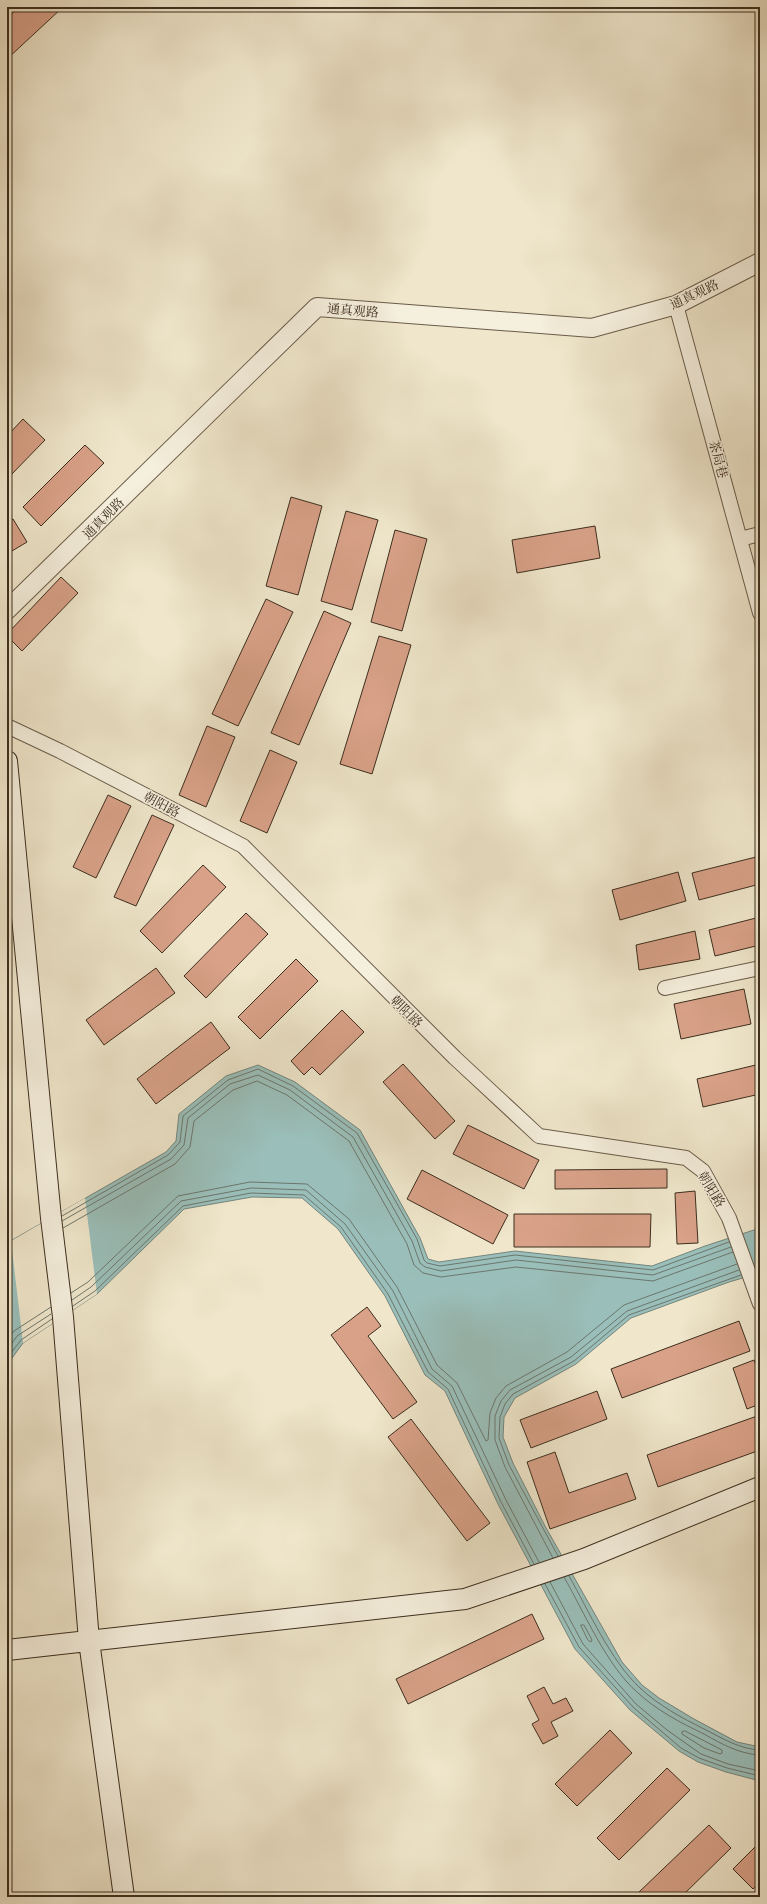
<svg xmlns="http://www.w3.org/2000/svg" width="767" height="1904" viewBox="0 0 767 1904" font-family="'IM FELL French Canon','Noto Serif SC',serif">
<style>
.water{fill:#9abfba;stroke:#75857c}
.pier{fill:#efe6cb}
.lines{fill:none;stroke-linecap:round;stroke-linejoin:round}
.shore{stroke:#6c766c;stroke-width:1}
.building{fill:#d8a188;stroke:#3d2e1e}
.minor-casing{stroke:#6a5c49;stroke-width:16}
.tertiary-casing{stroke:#6a5c49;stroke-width:20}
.secondary-casing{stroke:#3d2e1e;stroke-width:22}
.minor{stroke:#f5efdd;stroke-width:14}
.tertiary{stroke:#f5efdd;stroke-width:18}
.secondary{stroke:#f5efdd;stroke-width:20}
.labels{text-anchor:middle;stroke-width:3;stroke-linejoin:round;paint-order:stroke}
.street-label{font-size:13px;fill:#3d2e1e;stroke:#f5efdd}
</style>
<rect width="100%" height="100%" fill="#efe6cb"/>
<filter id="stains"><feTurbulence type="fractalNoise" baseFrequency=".005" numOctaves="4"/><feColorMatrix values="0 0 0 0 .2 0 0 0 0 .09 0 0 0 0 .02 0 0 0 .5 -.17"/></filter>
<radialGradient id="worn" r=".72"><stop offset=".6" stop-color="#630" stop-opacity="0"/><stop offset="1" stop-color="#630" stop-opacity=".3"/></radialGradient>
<!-- water -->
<path class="water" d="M258,1065L295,1082L360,1130L420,1238L428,1259L439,1262L515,1251L652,1266L705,1246L760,1228V1273L729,1282L631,1318L576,1364L515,1398L504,1417L503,1437L513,1463L545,1526L622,1662L642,1685L659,1698L694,1719L737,1742L760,1747V1781L726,1772L698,1762L679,1751L630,1710L575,1649L498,1504L445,1391L425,1375L385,1296L338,1229L302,1198L252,1197L184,1209L97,1294L23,1343L7,1365V1243L166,1152L176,1141L179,1114L226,1076Z"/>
<!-- pier -->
<path class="pier" d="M85,1198L97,1294L23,1343L11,1241Z"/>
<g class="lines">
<!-- shore -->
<path class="shore" d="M62,1216L168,1155L180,1142L183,1116L228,1080L258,1069L293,1086L357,1133L417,1239L424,1260L427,1263L440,1266L515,1255L653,1270L729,1242
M62,1221L171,1159L184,1145L188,1118L230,1084L258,1075L290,1090L353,1137L412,1241L420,1263L425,1267L441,1271L516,1260L653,1275L731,1247
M63,1228L175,1164L190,1147L194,1121L233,1090L257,1081L287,1095L349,1141L407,1244L414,1265L423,1273L441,1277L516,1267L653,1281L733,1252
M71,1293L88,1282L178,1196L250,1182L307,1184L349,1219L397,1287L437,1365L457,1383L486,1441L488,1440L490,1413L496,1398L506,1386L567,1352L624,1305L737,1264
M72,1300L91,1287L181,1201L251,1188L306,1190L345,1224L393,1291L432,1369L452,1386L506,1500L539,1562
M73,1306L95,1291L183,1206L251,1193L304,1195L341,1227L388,1294L428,1372L448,1389L501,1502L534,1564
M7,1340L14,1331L51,1307
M7,1350L17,1336L51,1314
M7,1358L21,1340L52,1319
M558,1556L509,1465L499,1438L500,1417L505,1404L513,1394L574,1361L629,1315L741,1275
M553,1558L505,1467L495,1440V1416L501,1401L510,1390L571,1357L627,1311L739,1270
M569,1576C589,1611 610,1660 640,1688C658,1705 682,1718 704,1729C722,1738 739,1749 760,1750
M564,1577C584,1612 607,1666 637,1692C656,1710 681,1723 704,1734C722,1744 739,1754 760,1755
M550,1582L583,1644L636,1704L667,1730L701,1754L728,1764L760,1771
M545,1584L579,1647L633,1707L681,1748L699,1758L727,1768L760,1776
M581,1625H584L592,1640L591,1642L588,1640Z
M685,1731L722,1750V1753L720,1754L704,1748L682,1734V1732Z"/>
</g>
<!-- building -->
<path class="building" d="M19,7H63L7,59V18Z
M23,419L45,440L9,477L7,474V436Z
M85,445L104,463L41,526L23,507Z
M291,497L322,506L298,595L266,586Z
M346,511L378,520L352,610L321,601Z
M13,519L27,542L7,554V522Z
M595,526L600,558L517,573L512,540Z
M395,530L427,539L402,631L371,622Z
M61,577L78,593L22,651L7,636V634Z
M266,599L293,612L238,726L212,714Z
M324,611L351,623L299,745L271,733Z
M379,636L411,645L372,774L340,764Z
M207,726L235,737L206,807L179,795Z
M270,750L297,762L267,833L240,821Z
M108,795L131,806L96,878L73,867Z
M152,815L174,825L136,906L114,897Z
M760,856V884L699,900L692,873Z
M203,865L226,887L162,953L140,931Z
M678,872L686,901L620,920L612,890Z
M246,913L268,934L206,998L184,976Z
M760,917V945L715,956L709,930Z
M695,931L700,959L639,970L636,945Z
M296,959L318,981L260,1039L238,1017Z
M156,968L175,993L104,1045L86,1020Z
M744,989L751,1024L681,1039L674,1004Z
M342,1010L364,1032L320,1075L312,1067L304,1075L291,1061Z
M211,1022L230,1048L156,1104L137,1079Z
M403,1064L455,1121L435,1139L383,1082Z
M760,1064V1094L703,1107L697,1079Z
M468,1125L539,1160L524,1189L453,1154Z
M667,1169V1188L555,1189V1170Z
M422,1170L508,1215L493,1244L407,1199Z
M695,1191L698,1243L677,1244L675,1193Z
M514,1214H651L650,1247H514Z
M367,1307L381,1326L368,1336L417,1402L393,1419L331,1335Z
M739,1321L750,1351L622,1398L611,1369Z
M754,1360L760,1376V1404L747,1409L733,1368Z
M597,1391L607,1419L531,1448L520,1420Z
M760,1415V1450L658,1487L647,1455Z
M411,1419L490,1523L467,1541L388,1437Z
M555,1452L569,1493L627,1473L636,1499L550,1529L527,1462Z
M532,1614L544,1639L408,1704L396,1679Z
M544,1687L553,1704L566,1698L573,1711L551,1722L558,1736L543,1744L532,1724L539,1720L527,1696Z
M610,1730L632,1753L577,1806L555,1784Z
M667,1768L690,1790L619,1860L597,1838Z
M709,1825L731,1848L681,1897H642L638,1893Z
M760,1842V1882L753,1889L733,1869Z"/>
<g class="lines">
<!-- minor casing -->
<g class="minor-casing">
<path id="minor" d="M676,305L760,613
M740,539L760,534
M7,726L60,751L243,846L455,1058L539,1136L686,1158L703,1171L729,1218L760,1304
M665,988L760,968"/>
</g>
<!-- tertiary casing -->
<g class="tertiary-casing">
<path id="tertiary" d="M7,610L317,307L592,328L676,305L760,262"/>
</g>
<!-- secondary casing -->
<g class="secondary-casing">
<path id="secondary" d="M7,761L51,1218L63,1317L89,1641L124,1897
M7,1650L465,1599L584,1559L760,1487"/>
</g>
<!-- minor -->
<use href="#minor" class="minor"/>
<!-- tertiary -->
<use href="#tertiary" class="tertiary"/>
<!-- secondary -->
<use href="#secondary" class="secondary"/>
</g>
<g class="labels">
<!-- street labels -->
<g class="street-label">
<text transform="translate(694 294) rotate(-25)" y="5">通真观路</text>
<text transform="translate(353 310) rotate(5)" y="5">通真观路</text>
<text transform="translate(719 459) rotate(75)" y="5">茶局巷</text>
<text transform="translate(103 518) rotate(-45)" y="5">通真观路</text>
<text transform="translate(162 804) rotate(28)" y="5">朝阳路</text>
<text transform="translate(407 1011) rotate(45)" y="5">朝阳路</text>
<text transform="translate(712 1189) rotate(58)" y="5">朝阳路</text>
</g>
</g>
<!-- margin -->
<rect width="767" height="1904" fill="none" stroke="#efe6cb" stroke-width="24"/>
<rect x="8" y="8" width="751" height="1888" fill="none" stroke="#3d2e1e" stroke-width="2"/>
<rect x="12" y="12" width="743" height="1880" fill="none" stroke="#3d2e1e"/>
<rect width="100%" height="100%" filter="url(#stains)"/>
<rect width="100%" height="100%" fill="url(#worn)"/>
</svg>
